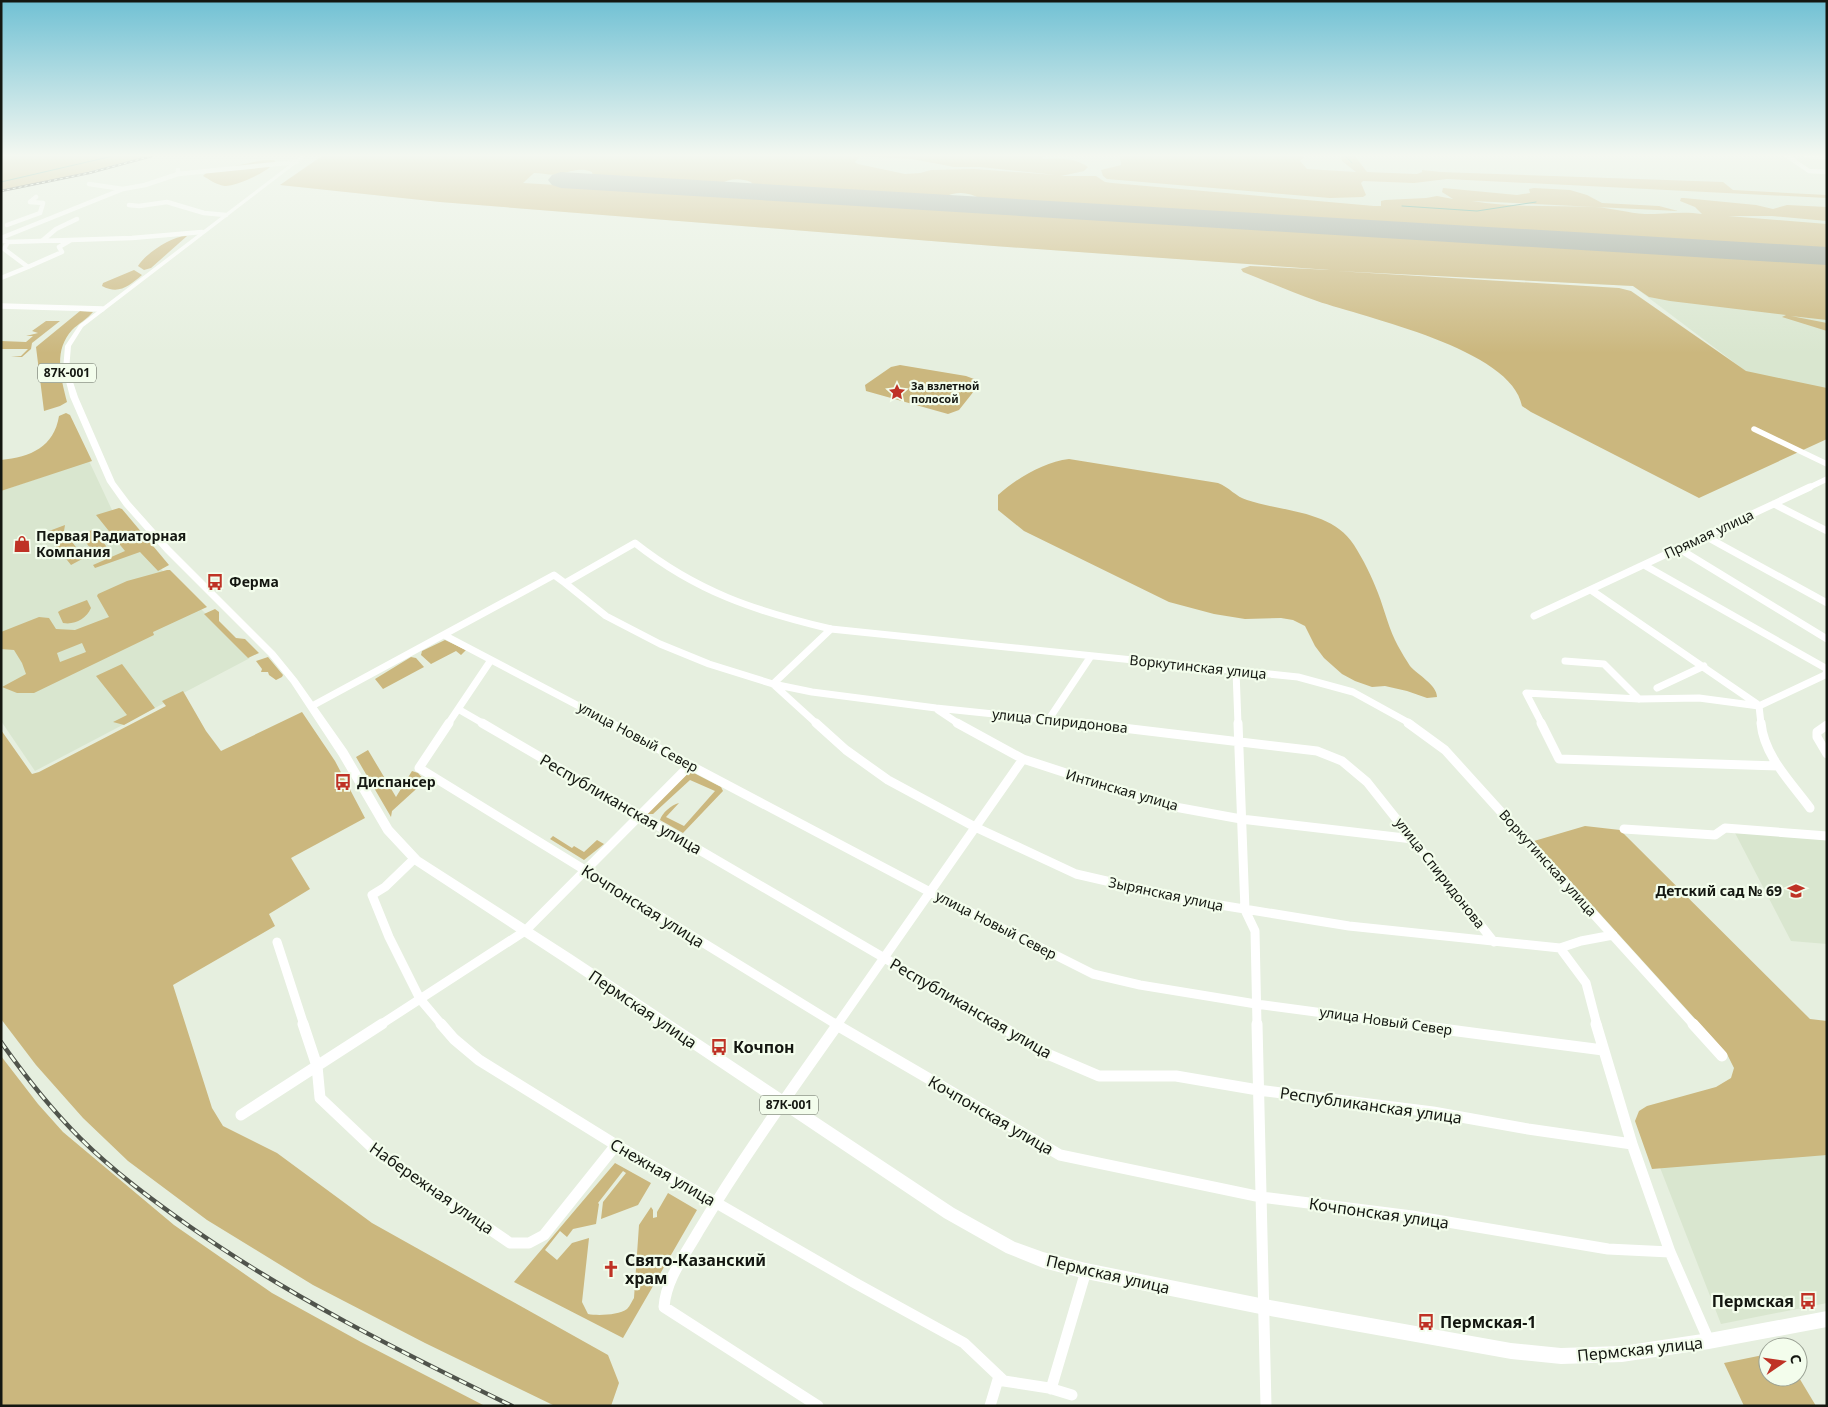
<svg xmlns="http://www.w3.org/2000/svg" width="1828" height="1407" viewBox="0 0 1828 1407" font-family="'Noto Sans',sans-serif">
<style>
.built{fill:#d9e6cf}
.green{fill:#cbb77e;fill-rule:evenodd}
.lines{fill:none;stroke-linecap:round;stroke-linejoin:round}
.stream{stroke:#489b84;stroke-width:1}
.runway{fill:#9ba296;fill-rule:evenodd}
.minor-far4{stroke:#fff;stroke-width:4.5}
.minor-far3{stroke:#fff;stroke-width:5.5}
.minor-far2{stroke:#fff;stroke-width:7}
.minor-far1{stroke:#fff;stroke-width:9}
.minor{stroke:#fff;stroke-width:11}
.major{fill:#fff;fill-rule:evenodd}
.rail-far1-casing{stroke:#50544c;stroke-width:2.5}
.rail-casing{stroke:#50544c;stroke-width:4.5}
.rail-far1{stroke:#f3fdec;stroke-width:1;stroke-dasharray:3;stroke-linecap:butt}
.rail{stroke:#f3fdec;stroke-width:2.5;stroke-dasharray:8;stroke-linecap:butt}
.labels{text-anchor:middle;stroke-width:4.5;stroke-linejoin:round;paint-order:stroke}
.far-poi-label{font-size:11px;font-weight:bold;fill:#141711;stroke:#f3fdec;text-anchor:start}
.shield{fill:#f3fdec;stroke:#575c53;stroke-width:1}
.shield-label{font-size:12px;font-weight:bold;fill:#141711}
.street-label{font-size:14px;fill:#141711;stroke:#f3fdec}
.poi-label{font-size:14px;font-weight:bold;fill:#141711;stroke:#f3fdec;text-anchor:start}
.near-street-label{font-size:16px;fill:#141711;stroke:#f3fdec}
.near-poi-label{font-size:16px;font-weight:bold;fill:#141711;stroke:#f3fdec;text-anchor:start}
</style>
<rect width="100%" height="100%" fill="#e6efdf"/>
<!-- built -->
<path class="built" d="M322,156H1794L1827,158V422L1768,388L1633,286L1336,270L994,246L440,202L280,185Z
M89,461L112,510L161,569L250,658L35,771L1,721V491Z
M1734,831L1827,840V944L1791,941Z
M1827,1153V1303L1721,1324L1659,1165Z"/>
<!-- green -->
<path class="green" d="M1,156H148L68,177L1,190Z
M322,156H844L859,157L855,162L858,164L905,174L920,173L931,170L974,169L1056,175L980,167H954L912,159L858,156H1043V159C1058,158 1076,158 1088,167L1084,171L1061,176H1096L1105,182L1112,183L1374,206H1381V201L1385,200L1426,198L1437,196L1453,199L1442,192L1443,188L1517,195L1530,193L1529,189L1534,188L1570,190L1587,195L1602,203L1659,206L1678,211L1472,201C1512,208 1554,205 1595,207C1612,208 1628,213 1645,214C1664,214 1683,211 1702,214L1695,207L1680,201L1681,198H1684L1756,205L1773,209L1787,205L1827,207V221L1772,216H1728L1827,224V250L980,199C970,192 956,191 944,197L754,186L751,182C741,178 729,178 720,184L593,176L592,172C580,167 571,172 559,174C552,176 542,173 534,173L523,183L1827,262V320L1791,316L1827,323V331L1782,317L1786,315L1670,301L1649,297L1633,286L1336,271L1619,288L1631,291L1746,371L1827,388V439L1699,498L1531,412L1522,406C1512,349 1366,318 1317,301C1292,293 1267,281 1243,272L1241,269L1250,266L1330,270L994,246L440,202L280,185Z
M1120,156H1300L1304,157L1300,161L1307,169L1356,172L1342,161L1341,156H1355L1367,172L1417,174L1422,172V170L1441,172L1723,182L1733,190L1827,195V198L1447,179L1414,183L1363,181L1361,183L1366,195L1363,197L1330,198L1107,179L1103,176L1101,170L1121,165Z
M263,160H274L275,162C268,172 237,186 225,186C217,185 210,180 203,176L207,172Z
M187,236L151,268L144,270L138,266C145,254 173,235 187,236Z
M134,270L142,275C129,286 119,295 102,286L103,283Z
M80,311L93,312C87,319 78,324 72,330C53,351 61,378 67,402L60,406L44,411L36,347Z
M46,321H60L32,343L31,349L22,357H11L21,356L28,349H1V341L26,342L33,336H26L38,333L32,331Z
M900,365L966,376L974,379L978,386L959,410L948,414L866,391L865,385L891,367Z
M66,413L70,415L92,461L1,491V460C31,457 54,447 59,416Z
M1069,459L1218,483C1229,487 1236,497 1247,500C1282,512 1332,510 1354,545C1363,559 1372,577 1378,593C1385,611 1389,630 1398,646C1402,653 1406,660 1410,666C1418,675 1437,685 1437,697L1427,698L1407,691L1385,686L1372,687L1355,681L1342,674L1324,658L1315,646L1305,626L1293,620L1281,618L1245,619L1214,614L1169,602L1024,531L998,510V495C1017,478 1044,462 1069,459Z
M119,508L122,509L169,565L158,571L140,552L95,568L93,565L125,551L96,515Z
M65,525L64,531L84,558L71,565L52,541L55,540L49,531Z
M92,530H95L108,549L95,554L80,535Z
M167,570H170L207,607L153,632L154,635L34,693H17L2,687L26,674L22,663L14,650L1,649V632L39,617L49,618L56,629L75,630L109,617L97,596L98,594L127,581ZM82,643L86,652L60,662L57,653Z
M87,600L91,608C86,619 75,625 63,623L58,612L61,610Z
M215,609L219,612V621L236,638L245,639L259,653L248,658L204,614Z
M445,640L466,650L461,655L456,651L431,664L421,655L422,651Z
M268,657L283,675L282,677L276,680L269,675L268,672H261L262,669L256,661Z
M411,657L416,658L424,667L383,689L375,679Z
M122,664L155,708L124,725L113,722L127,715L96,676Z
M183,691L206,731L221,751L302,712L335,761L365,818L291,858L310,889L269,914L275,926L173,985L212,1108L223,1126L277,1153L372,1223L608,1355L619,1383L611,1406H555L425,1343L313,1285L207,1220L128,1161L83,1118L36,1065L1,1019V730L32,774L39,772L166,706L162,701Z
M368,750L396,797L412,771L418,773L425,781L392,811L391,817L356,757Z
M690,771L721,787L723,791L683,833L660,820C662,813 671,805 679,803L666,817L684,826L715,791L690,780L653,814H646Z
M1585,826L1620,830L1810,1019L1827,1021V1155L1652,1169L1635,1121L1639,1111L1647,1106L1716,1087L1731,1078L1734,1068L1727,1054L1534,841Z
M553,836L572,848L574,846L584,852L597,840L604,844L584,860L550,839Z
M1,1056L38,1104L63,1132L174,1225L272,1293L361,1342L485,1406H1Z
M615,1163L651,1183L638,1205L601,1219L603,1202L626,1173L623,1171L598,1203L599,1204L596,1224L573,1229L567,1237L560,1231L545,1250L557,1260L572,1243L589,1238L582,1302L588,1314C598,1316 619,1315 627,1309C630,1306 632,1301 634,1298L639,1225L651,1207L653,1210V1218L657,1217V1212L668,1193L697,1210L623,1338L514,1282Z
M1768,1354V1377L1798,1376L1816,1406H1744L1724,1363Z"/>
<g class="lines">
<!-- stream -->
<path class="stream" d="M1345,156L1352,163
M1,182L113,156
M1402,206L1477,211L1536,202"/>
<!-- runway -->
<path class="runway" d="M561,172L1827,247V265L561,188L552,185L548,180L552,175Z"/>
<!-- minor-far4 -->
<path class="minor-far4" d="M1787,156L1809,171L1827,172
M1806,156L1827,157
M178,174L297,162
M89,184L123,189
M129,205L139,206L167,202L204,213L226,215
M7,225L40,213L43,203L30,202L36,197
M1,238L123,189L145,185L178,174V170
M1,240L8,242L132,238L202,232
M43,240L56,229L77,219
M8,242L4,249L28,267L62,252L59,247L71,240
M1,278L28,267"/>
<!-- minor-far3 -->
<path class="minor-far3" d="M1,306L102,309
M1754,429L1827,464
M1808,488L1827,479"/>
<!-- minor-far2 -->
<path class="minor-far2" d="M1774,504L1827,531
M1705,536L1827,603
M1678,548L1827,639
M1644,565L1827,669
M565,583L606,616L660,644L709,664L773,684L812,692L936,708L1092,724
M1591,590L1757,704
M1534,616L1810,487
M444,635L613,724
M1565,661L1604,664L1639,699
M1236,671L1238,724
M773,684L817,724
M773,684L831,629
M1657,688L1704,666
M312,706L554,575L565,583L635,543C697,592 755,611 831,629L1298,677L1353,692L1411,724
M1759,706L1761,724
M1759,706L1825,675L1827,671
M458,709L484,724
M938,710L959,724
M1049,719L1091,656
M448,724L491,660
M1542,724L1526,693L1639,699L1699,698L1759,706"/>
<!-- minor-far1 -->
<path class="minor-far1" d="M449,723L419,768L837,1025
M482,723L999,1025
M610,723L930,892L1093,974L1140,985L1256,1004L1413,1025
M816,723L846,750L888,780L975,827L1076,874L1189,900L1349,926L1560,948L1581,941L1613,935
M957,723L1023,759L1164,805L1241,819L1413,839
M1081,723L1317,751L1342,761L1367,782L1494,942
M1238,723L1245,910L1255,931L1257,1025
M1408,723L1445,750L1694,1025
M1541,723L1559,759L1778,766
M1761,723C1764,756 1791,782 1810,808
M1827,725L1817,732V737L1827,754
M1624,829L1715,835L1725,828L1827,836
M414,859L385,887L372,895L389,937L420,999L442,1025
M277,942L304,1025
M1560,948L1586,983L1597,1025
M380,1025L525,931L690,765
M837,1025L1023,759"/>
<!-- minor -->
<path class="minor" d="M303,1024L317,1066L320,1098L377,1152L510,1243H529L544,1235L616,1145
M441,1024L454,1039L479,1060L616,1145L855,1283L964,1343L1004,1381L1049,1388L1072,1395
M835,1024L1060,1155L1261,1197L1412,1216L1608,1249L1670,1252
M998,1024L1038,1050L1099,1076H1176L1258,1090L1433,1112L1528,1129L1632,1144
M1257,1024L1266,1406
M1404,1024L1603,1050
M1596,1024L1632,1144L1670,1252L1709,1341
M1693,1024L1722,1056
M241,1115L382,1024
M1051,1389L1086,1271
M818,1406L664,1307C666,1279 685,1255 698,1232C741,1160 790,1092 838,1024
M990,1406L999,1376"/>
<!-- major -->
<path class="major" d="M301,156H306L83,327L71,346L69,370L78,397L115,482L130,502L171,548L275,652L297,679L347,750L392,827L420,857L571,954L954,1208L1015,1242L1043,1252L1086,1263L1265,1299L1511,1343L1561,1348L1622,1346L1709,1333L1827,1311V1327L1709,1349L1622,1362L1561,1364L1511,1359L1265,1315L1086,1279L1043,1268L1006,1253L944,1218L563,962L412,863L384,833L339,756L291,683L269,656L165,552L124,506L107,482L70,397L63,370L65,346L79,325Z"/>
<!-- rail-far1 casing -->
<g class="rail-far1-casing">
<path id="rail-far1" d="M1,191L89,173L152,156"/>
</g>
<!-- rail casing -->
<g class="rail-casing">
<path id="rail" d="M1,1042C25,1076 51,1109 80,1138C113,1171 151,1199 189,1226C290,1297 401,1352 512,1406"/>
</g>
<!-- rail-far1 -->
<use href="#rail-far1" class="rail-far1"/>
<!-- rail -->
<use href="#rail" class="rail"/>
</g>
<!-- sky -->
<linearGradient id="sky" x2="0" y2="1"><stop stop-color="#71c1d4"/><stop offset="0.44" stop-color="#f4f8f1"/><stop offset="1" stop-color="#f4f8f1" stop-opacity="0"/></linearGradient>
<rect width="1828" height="353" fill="url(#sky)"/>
<!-- icons -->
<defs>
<g id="sight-bare" transform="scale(1.35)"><path d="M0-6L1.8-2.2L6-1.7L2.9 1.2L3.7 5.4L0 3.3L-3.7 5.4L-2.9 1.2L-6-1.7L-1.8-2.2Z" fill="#bf3225" stroke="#f3fdec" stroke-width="2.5" paint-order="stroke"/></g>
<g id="shop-bare" transform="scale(1.35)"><path d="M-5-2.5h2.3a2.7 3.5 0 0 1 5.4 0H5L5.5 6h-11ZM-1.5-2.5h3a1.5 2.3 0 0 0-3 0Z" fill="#bf3225" stroke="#f3fdec" stroke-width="2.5" paint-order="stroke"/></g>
<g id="bus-bare" transform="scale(1.35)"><path d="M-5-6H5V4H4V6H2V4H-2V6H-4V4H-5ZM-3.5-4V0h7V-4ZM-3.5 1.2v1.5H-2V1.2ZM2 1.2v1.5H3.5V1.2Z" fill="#bf3225" stroke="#f3fdec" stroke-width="2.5" paint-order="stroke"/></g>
<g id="school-bare" transform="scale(1.35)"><path d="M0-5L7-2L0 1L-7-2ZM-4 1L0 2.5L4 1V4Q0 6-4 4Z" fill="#bf3225" stroke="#f3fdec" stroke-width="2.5" paint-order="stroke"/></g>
<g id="church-bare" transform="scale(1.35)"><path d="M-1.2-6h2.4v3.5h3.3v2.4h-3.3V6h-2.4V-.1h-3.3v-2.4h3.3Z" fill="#bf3225" stroke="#f3fdec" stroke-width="2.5" paint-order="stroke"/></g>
</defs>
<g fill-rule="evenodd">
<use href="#sight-bare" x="897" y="392"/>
<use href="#shop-bare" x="22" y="544"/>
<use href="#bus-bare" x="215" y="582"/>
<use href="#bus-bare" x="343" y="782"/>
<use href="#school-bare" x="1796" y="891"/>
<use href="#bus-bare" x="719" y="1047"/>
<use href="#church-bare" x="611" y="1269"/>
<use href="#bus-bare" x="1808" y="1301"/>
<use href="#bus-bare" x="1426" y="1322"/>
</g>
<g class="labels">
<!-- far-poi labels -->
<g class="far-poi-label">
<text x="911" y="390">За взлетной<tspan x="911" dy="13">полосой</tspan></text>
</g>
<!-- shield labels -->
<g class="shield">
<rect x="38" y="363.5" width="58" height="19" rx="4"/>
<rect x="760" y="1095.5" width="58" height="19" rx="4"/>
</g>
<g class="shield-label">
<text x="67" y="377">87К-001</text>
<text x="789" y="1109">87К-001</text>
</g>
<!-- street labels -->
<g class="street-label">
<text transform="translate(1709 534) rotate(-25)" y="5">Прямая улица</text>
<text transform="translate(1198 667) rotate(6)" y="5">Воркутинская улица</text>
<text transform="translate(1060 721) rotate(6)" y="5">улица Спиридонова</text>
<text transform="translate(638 737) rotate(28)" y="5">улица Новый Север</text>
<text transform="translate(1122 790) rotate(16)" y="5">Интинская улица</text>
<text transform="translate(1548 863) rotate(48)" y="5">Воркутинская улица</text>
<text transform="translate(1440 873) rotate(52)" y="5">улица Спиридонова</text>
<text transform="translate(1166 894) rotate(12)" y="5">Зырянская улица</text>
<text transform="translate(996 925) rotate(27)" y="5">улица Новый Север</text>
<text transform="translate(1386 1021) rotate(8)" y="5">улица Новый Север</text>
</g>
<!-- poi labels -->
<g class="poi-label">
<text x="36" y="541">Первая Радиаторная<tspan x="36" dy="16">Компания</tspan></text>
<text x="229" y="587">Ферма</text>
<text x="357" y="787">Диспансер</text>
<text x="1782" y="896" text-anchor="end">Детский сад № 69</text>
</g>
<!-- near-street labels -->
<g class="near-street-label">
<text transform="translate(621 804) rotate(30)" y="6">Республиканская улица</text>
<text transform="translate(643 906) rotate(32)" y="6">Кочпонская улица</text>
<text transform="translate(971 1008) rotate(30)" y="6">Республиканская улица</text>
<text transform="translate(643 1009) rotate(34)" y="6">Пермская улица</text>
<text transform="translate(1371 1105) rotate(8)" y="6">Республиканская улица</text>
<text transform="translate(991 1115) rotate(30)" y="6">Кочпонская улица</text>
<text transform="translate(663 1172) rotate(30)" y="6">Снежная улица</text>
<text transform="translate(432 1188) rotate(35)" y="6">Набережная улица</text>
<text transform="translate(1379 1213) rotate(8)" y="6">Кочпонская улица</text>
<text transform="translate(1108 1274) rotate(13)" y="6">Пермская улица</text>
<text transform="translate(1640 1349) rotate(-6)" y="6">Пермская улица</text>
</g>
<!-- near-poi labels -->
<g class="near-poi-label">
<text x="733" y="1053">Кочпон</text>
<text x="625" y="1266">Свято-Казанский<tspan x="625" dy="18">храм</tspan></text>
<text x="1794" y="1307" text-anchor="end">Пермская</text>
<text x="1440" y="1328">Пермская-1</text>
</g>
</g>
<!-- border -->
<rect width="1828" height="1407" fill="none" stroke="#141711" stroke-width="5"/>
<!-- north arrow -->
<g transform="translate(1783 1362) rotate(77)"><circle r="24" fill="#f3fdec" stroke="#9aa194"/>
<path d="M0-4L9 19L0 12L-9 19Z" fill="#bf3225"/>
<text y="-8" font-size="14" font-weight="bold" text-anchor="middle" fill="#141711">С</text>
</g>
</svg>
